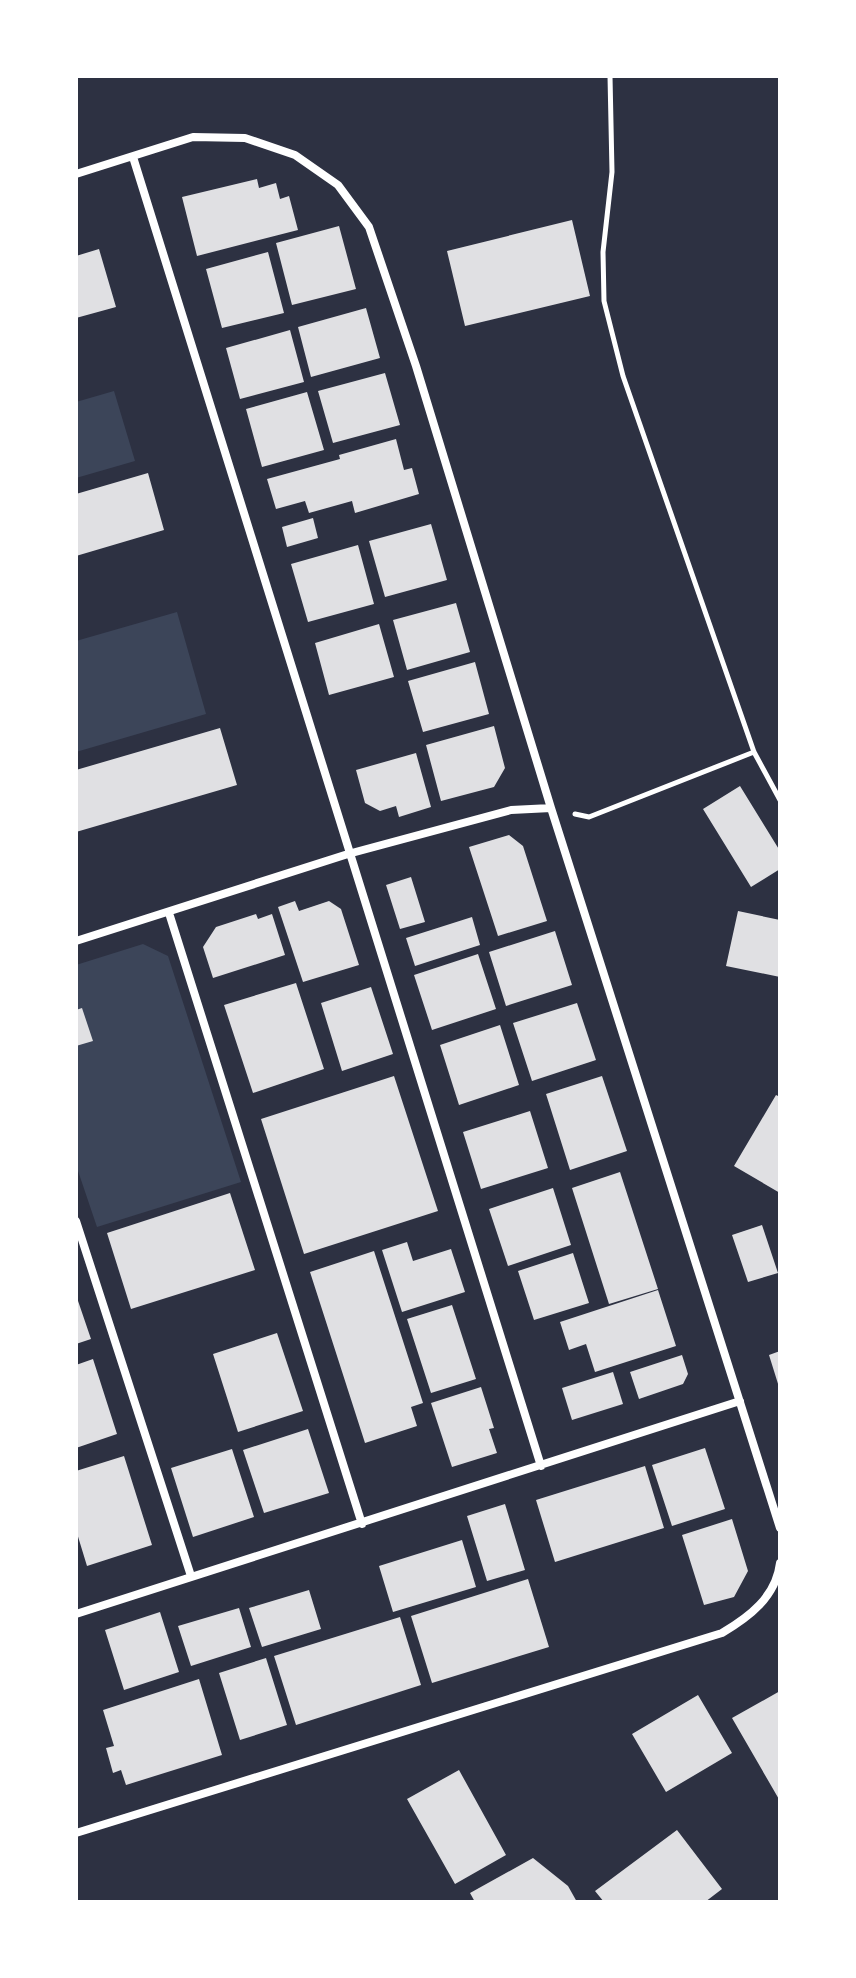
<svg xmlns="http://www.w3.org/2000/svg" width="856" height="1978" viewBox="0 0 856 1978" font-family="'Roboto Condensed',sans-serif">
<style>
.green{fill:#3c4559}
.building{fill:#e0e0e3}
.lines{fill:none;stroke-linecap:round;stroke-linejoin:round}
.path{stroke:#fff;stroke-width:5}
.minor{stroke:#fff;stroke-width:8}
</style>
<rect width="100%" height="100%" fill="#2d3142"/>
<!-- green -->
<path class="green" d="M114,391L135,461L76,478V402Z
M177,612L206,714L76,752V641Z
M143,944L168,956L241,1182L97,1227L76,1165V965Z"/>
<!-- building -->
<path class="building" d="M257,179L259,188L276,183L280,199L289,196L298,230L197,256L182,197Z
M572,220L590,296L465,326L447,251Z
M339,226L356,289L292,305L276,243Z
M99,249L116,307L76,318V256Z
M268,252L284,313L222,328L206,269Z
M366,308L380,358L311,377L298,327Z
M290,330L304,382L240,399L226,348Z
M385,373L400,425L333,443L318,391Z
M307,392L324,450L262,467L246,409Z
M396,439L404,470L412,468L419,494L355,513L352,501L309,513L305,501L276,509L267,479L340,459L339,455Z
M148,473L164,530L76,556V494Z
M313,518L318,538L287,547L282,527Z
M431,524L447,580L385,597L369,541Z
M358,545L374,604L308,622L291,564Z
M456,603L470,652L407,670L393,620Z
M379,624L394,677L329,695L315,643Z
M475,662L489,714L423,732L408,681Z
M494,726L505,768L494,787L441,801L426,745Z
M220,728L237,785L76,832V770Z
M416,753L431,807L399,817L396,806L380,811L365,803L356,770Z
M740,786L780,851V869L751,887L703,809Z
M509,835L523,846L547,921L498,936L469,847Z
M411,877L425,922L400,929L386,885Z
M295,901L299,911L329,901L341,909L359,965L303,982L278,907Z
M738,911L780,920V977L726,966Z
M256,914L258,919L272,914L285,955L213,978L203,947L216,927Z
M472,917L480,945L415,966L406,938Z
M555,931L572,985L506,1006L489,952Z
M478,954L496,1009L432,1030L414,975Z
M296,983L324,1069L253,1093L224,1005Z
M371,987L393,1054L342,1071L321,1003Z
M577,1003L596,1060L532,1081L513,1023Z
M82,1008L93,1041L76,1046V1010Z
M500,1025L519,1085L459,1105L440,1045Z
M394,1076L438,1211L304,1254L261,1119Z
M602,1076L627,1151L570,1170L546,1094Z
M776,1095L780,1097V1193L734,1166Z
M530,1111L548,1168L481,1189L463,1132Z
M620,1172L658,1289L609,1304L572,1188Z
M553,1188L571,1245L508,1266L489,1209Z
M230,1193L255,1270L131,1309L107,1233Z
M762,1225L778,1273L748,1282L732,1235Z
M407,1242L413,1261L451,1249L465,1292L402,1312L382,1250Z
M374,1251L423,1403L411,1407L417,1426L365,1443L310,1272Z
M573,1253L589,1303L534,1320L518,1271Z
M658,1290L676,1346L595,1372L586,1344L569,1350L560,1322Z
M76,1295L91,1339L76,1344Z
M452,1305L476,1379L431,1393L407,1319Z
M277,1333L303,1411L238,1432L213,1354Z
M780,1351V1387H779L769,1355Z
M682,1355L688,1374L683,1384L639,1399L630,1372Z
M93,1359L117,1434L76,1448V1365Z
M613,1372L623,1404L572,1420L562,1388Z
M481,1387L494,1428L489,1429L497,1453L452,1467L431,1403Z
M308,1429L329,1493L264,1513L243,1450Z
M705,1448L725,1509L672,1526L652,1465Z
M232,1449L254,1517L193,1537L171,1468Z
M124,1456L152,1545L87,1566L76,1530V1471Z
M645,1466L664,1528L555,1562L536,1500Z
M505,1504L525,1570L487,1581L467,1516Z
M732,1519L748,1571L734,1597L704,1605L682,1535Z
M462,1540L476,1587L393,1612L379,1566Z
M528,1579L549,1647L432,1683L411,1616Z
M309,1590L321,1629L262,1647L249,1608Z
M239,1608L251,1647L191,1666L178,1626Z
M160,1612L179,1672L124,1690L105,1630Z
M400,1617L421,1685L296,1725L274,1656Z
M266,1658L287,1725L240,1740L219,1673Z
M199,1679L222,1755L126,1785L121,1770L113,1773L106,1748L114,1746L103,1710Z
M780,1691V1801L732,1718Z
M698,1695L732,1753L666,1792L632,1734Z
M459,1770L506,1855L455,1884L407,1799Z
M677,1830L722,1889L705,1902H604L595,1891Z
M533,1858L568,1886L577,1902H475L470,1893Z"/>
<g class="lines">
<!-- path -->
<path class="path" d="M610,76L612,172L603,252L604,301L623,376L754,752L780,800
M575,814L589,817L754,752"/>
<!-- minor -->
<path class="minor" d="M133,157L541,1466
M76,174L193,137L245,138L295,155L338,185L369,227L416,366L551,808L780,1528
M169,913L362,1524
M76,941L348,854L511,810L551,808
M76,1221L191,1576
M76,1614L740,1401
M76,1833L722,1633C749,1617 776,1597 780,1563"/>
</g>
<!-- border -->
<rect width="856" height="1978" fill="none" stroke="#ffffff" stroke-width="156"/>
</svg>
